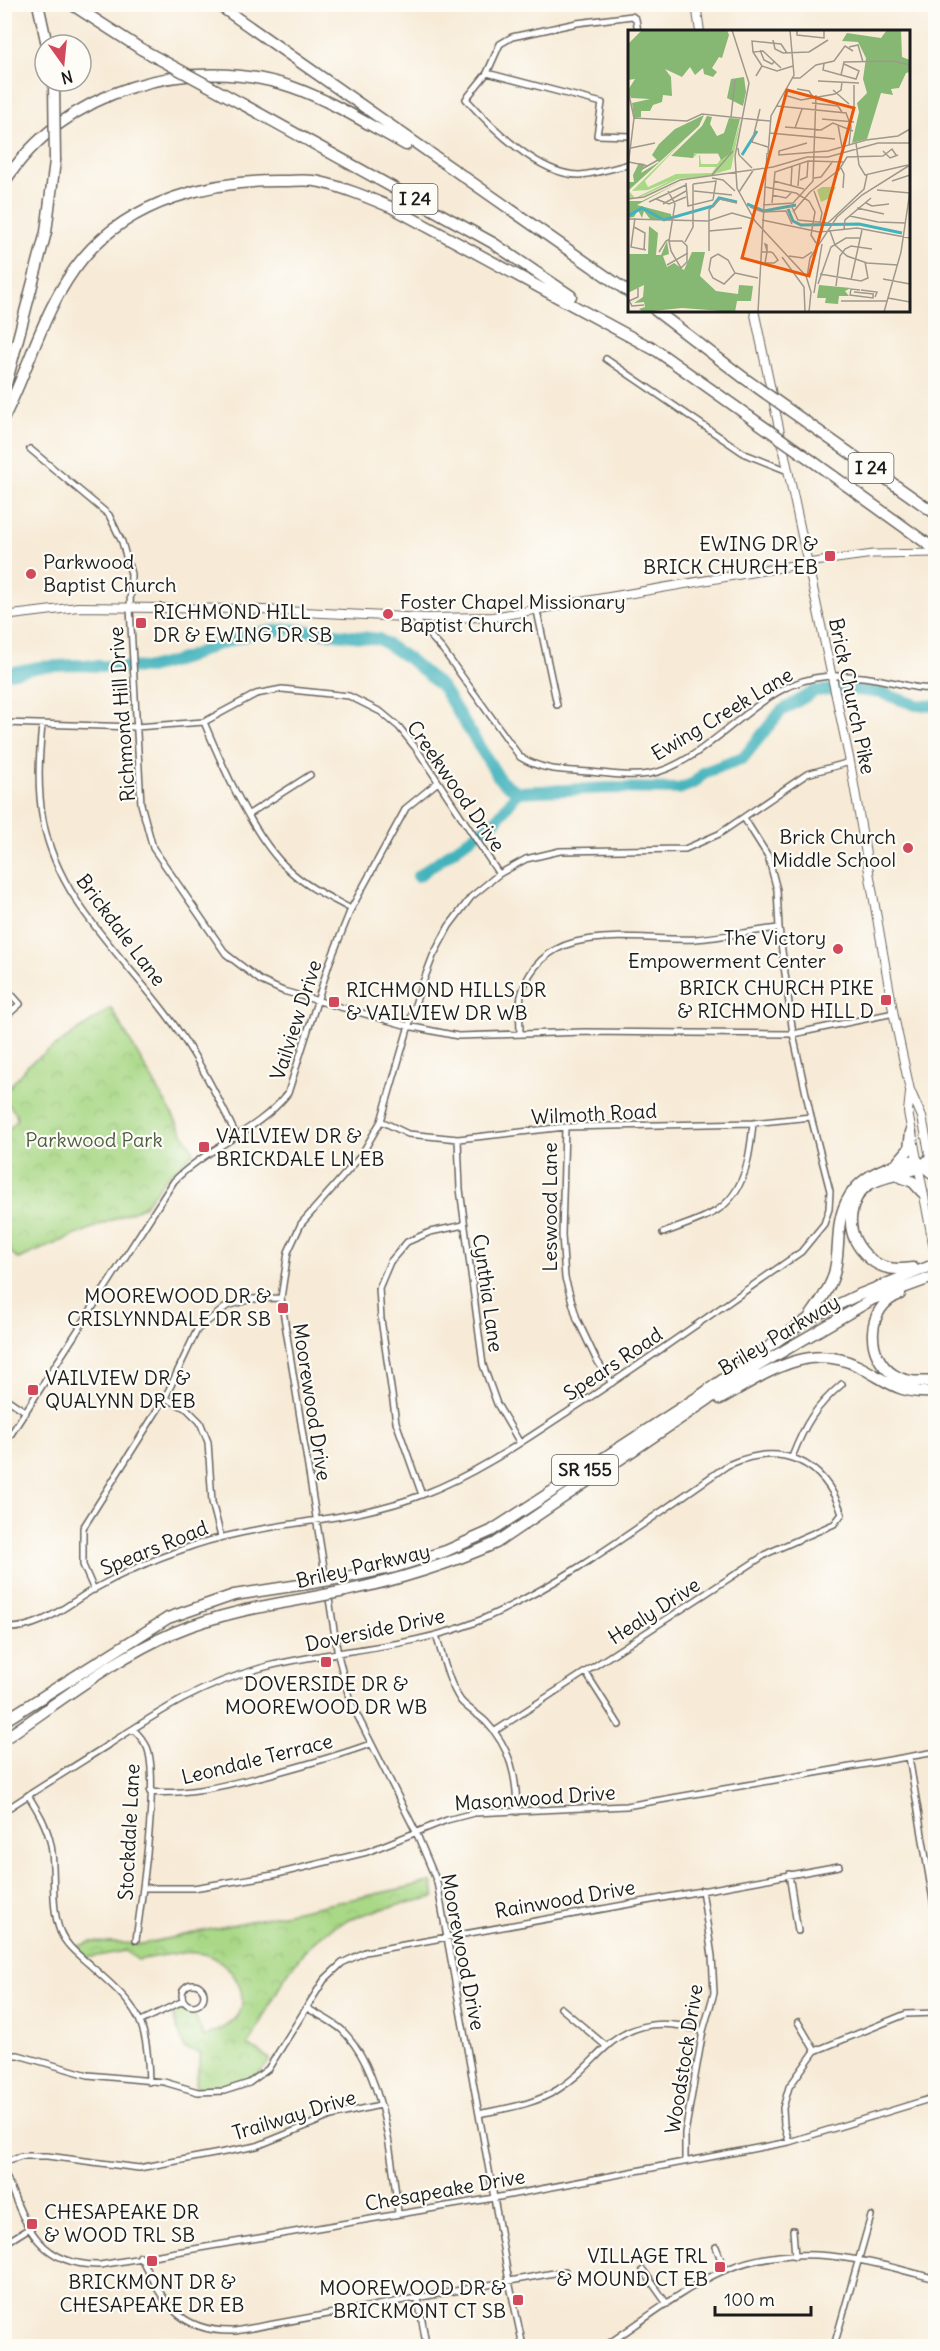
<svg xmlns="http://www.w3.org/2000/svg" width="940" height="2351" viewBox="0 0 940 2351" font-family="Delius,sans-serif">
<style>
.park{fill:url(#park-crowns);stroke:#627a51;stroke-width:1.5}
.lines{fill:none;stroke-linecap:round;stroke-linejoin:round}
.river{stroke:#43b2bc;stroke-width:12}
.minor-casing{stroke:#69645d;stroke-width:8}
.tertiary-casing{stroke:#69645d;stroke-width:9}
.secondary-casing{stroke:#69645d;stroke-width:10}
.motorway-casing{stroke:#69645d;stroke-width:13}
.minor{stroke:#fff;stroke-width:5}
.tertiary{stroke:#fff;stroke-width:7}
.secondary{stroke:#fff;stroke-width:8}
.motorway{stroke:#fff;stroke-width:10}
.motorway-bridge-casing{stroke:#69645d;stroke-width:13;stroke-linecap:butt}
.motorway-bridge{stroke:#fff;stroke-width:10}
.poi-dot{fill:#d1495b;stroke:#fdfcf7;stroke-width:2}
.labels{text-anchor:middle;stroke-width:4.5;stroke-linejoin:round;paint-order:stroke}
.shield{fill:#fdfcf7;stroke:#605f5e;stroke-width:1.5}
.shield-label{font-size:18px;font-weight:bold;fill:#1c1c1c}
.poi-label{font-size:20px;fill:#1c1c1c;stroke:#fdfcf7;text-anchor:end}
.street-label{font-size:20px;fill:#1c1c1c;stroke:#fdfcf7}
.park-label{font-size:20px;fill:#4d5e41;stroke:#fdfcf7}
.inset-river{fill:none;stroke:#43b2bc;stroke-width:3}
.inset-road{fill:none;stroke:#9f988c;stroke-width:1.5}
.view{fill:#e8590c;fill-opacity:0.15;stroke:#e8590c;stroke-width:3}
.inset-edge{fill:none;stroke:#1c1c1c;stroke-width:3}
</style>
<defs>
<pattern id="park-crowns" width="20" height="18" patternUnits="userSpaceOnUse" patternTransform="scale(1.5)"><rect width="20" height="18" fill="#a9d886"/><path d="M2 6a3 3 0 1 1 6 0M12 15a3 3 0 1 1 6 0" fill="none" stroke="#91b973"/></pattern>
</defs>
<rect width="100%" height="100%" fill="#fdfcf7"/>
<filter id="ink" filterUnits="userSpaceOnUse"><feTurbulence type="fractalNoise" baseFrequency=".0167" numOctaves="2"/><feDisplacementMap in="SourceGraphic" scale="12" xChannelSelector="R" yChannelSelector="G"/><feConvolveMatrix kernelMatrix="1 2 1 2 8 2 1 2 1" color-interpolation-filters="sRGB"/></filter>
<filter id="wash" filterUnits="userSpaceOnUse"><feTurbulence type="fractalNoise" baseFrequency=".008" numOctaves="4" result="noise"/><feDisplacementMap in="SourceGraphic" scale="24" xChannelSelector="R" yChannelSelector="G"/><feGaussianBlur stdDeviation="1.35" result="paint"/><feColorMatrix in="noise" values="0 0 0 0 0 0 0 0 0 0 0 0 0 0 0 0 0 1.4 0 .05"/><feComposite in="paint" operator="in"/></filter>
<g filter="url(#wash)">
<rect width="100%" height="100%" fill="#f7ebd7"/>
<!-- park -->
<path class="park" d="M111,1008L194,1152L165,1179L143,1207L18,1259L12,1253L5,1254V1134L17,1120L16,1113L5,1101V1092L29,1064Z
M432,1882L435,1897C403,1904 368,1910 338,1925C293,1947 271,2005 248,2045L270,2059C256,2087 222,2090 195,2088L201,2054L185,2049L171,2012L180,2007L193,2011L204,2037C216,2031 232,2026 239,2014C250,1991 229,1961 207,1955C187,1948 159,1957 138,1960L125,1951L86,1958L75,1947L91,1942L142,1944Z"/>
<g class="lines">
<!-- river -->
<path class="river" d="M4,674L39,667L75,665L149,668L186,658L213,646L254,633L291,629L379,639L409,659L442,687L501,781L518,792L610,788L679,789L694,783L705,772L743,758L781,711L815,691L847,689L882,693L916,705L936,706
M418,876L496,820L518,792"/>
</g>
</g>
<g filter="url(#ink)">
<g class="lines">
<!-- minor casing -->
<g class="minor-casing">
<path id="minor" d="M487,73L602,103L597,135L630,136
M630,164C614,168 595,174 579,175C539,175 491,127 466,99L487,73L500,44L512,37L577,23L632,16L636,19L638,32
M606,359L745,454L788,471
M30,449L109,515L122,542L131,574L130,608L141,804L153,848L226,954L261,981L283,991L408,1026L458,1036L584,1032L793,1034L894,1013
M537,611L557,705
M413,617L443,650L520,757C543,771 563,770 590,772C609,774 630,777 649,774C699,766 745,704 792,685C822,672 860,675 891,682C907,685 918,690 936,688
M204,722C222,765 254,839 289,870C307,887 329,897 351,909
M4,723L136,727L204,722L256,694L282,689L349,696L381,712L399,727L418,751L499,874
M42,725C39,756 37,788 43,820C57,897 117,950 163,1010C193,1048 215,1091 236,1135
M249,814L310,775
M4,986L20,1004L4,1018
M520,1034C520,1021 518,1004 522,992C546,917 636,942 696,939C723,937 751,931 779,928
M381,1121L408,1134L458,1139L565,1127L753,1123L811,1117
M565,1127L562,1235L565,1278L577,1319L596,1359L612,1383
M458,1139L460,1189L483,1365L497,1404L520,1443
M663,1233C680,1226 700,1221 716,1211C746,1192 750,1155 753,1123
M4,1397L26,1412
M165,1398L187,1409L200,1422L208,1442L212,1502L221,1537
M4,1445L174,1181C208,1146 258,1132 288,1093L329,964L351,909L406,808L438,782
M792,1457C805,1424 815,1407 842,1384
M422,1495L396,1422L381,1319L379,1288L390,1262L407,1242L430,1232L464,1225
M94,1590L83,1565V1528L165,1398L197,1330L227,1306L252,1299L281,1298
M4,1628C40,1630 65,1606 94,1589C121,1574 152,1560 181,1550C259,1520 346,1525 424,1494C476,1474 522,1442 569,1411C648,1360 724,1305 801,1252L824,1224L829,1209L830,1191L811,1117L793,1034L779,928L777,890L768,856L744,818
M436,1635C443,1657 448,1682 461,1701C468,1709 479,1715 486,1722C511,1748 517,1778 517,1812
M586,1673L619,1725
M133,1729C138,1734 144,1741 147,1747C160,1778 141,1902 136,1940
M909,1757L934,1906
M150,1792C190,1795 225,1785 264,1776C300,1766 335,1757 370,1744
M28,1795C38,1811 47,1826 51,1845C56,1873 50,1905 60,1931C66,1946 79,1955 90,1965C138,2008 147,2016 149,2082
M4,1811C39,1788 73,1767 108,1745C162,1710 198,1686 261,1668C334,1648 412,1650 483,1619C571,1580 649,1519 728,1465C781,1441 824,1460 842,1514L834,1524L768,1553L495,1731
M789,1874L798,1931
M143,1888H193L273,1875L367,1852L447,1820L474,1813L626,1806L936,1752
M182 1995a11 11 0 1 1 22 0a11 11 0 1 1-22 0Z
M307,2008C318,2015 332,2021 342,2030C384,2071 392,2157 398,2213
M561,2008L606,2046
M141,2021L183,2001
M798,2022L815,2051
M4,2055H18L88,2075L164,2082L198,2092L224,2091L249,2083L268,2069L324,1980L342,1963L365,1952L839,1866
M479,2114C506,2108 533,2105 557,2090C577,2078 589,2063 605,2048C635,2020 667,2020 703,2031
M789,2142L784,2125L783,2108L789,2087L815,2051L906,2014L936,2013
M685,2161V2133L703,2031L714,1993L712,1956L702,1890
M4,2162L21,2156H47L139,2168L257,2146L331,2116L380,2105
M4,2171C24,2221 36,2266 100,2265L494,2198L789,2142L936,2097
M793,2230L795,2256
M4,2244L28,2229
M716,2247L725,2270
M140,2256C163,2302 179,2333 235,2331L565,2271
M643,2270L667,2304
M418,2298L426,2344
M523,2346L509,2281L437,1882L416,1832L350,1701L338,1655L281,1298L288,1252L301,1224L360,1157L381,1121L417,998L433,956L449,926L471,897L499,874L526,859L560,851L685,849L719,834L807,774L850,762
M605,2346C641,2322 685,2287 725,2270C795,2240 867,2260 936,2279
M834,2346L871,2216"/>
</g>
<!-- tertiary casing -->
<g class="tertiary-casing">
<path id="tertiary" d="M807,563L873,554L936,553"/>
</g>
<!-- secondary casing -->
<g class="secondary-casing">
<path id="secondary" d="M696,4L700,32
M754,310L850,762L894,1016L910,1090L922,1117L936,1187
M4,616L78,607L244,609L426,618L493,617L807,563
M910,1093L908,1112L936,1259"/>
</g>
<!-- motorway casing -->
<g class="motorway-casing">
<path id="motorway" d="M38,4L47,45
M71,4L141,49
M217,4L630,293
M244,105L493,243L571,296
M4,183C63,89 190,53 292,87C332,101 369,125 406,145
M655,310L744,378
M650,346L750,417
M4,392L46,232L55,161
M4,417C31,364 44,305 83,258C131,200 212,180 284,181C295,181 309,179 320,182C346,188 369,198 393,208L655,350
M806,422L936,514
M811,460L936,550
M897,1163L909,1149L911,1132
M893,1174L913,1182L922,1192
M913,1268C897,1270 882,1270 869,1258C858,1248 850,1234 851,1218C856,1164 909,1185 930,1158
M900,1294C866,1306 864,1356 894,1375C906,1383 921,1382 936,1381
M809,1318C818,1305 828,1292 833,1277C839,1260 837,1240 840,1222C847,1181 879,1167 916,1160L932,1173
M720,1399C764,1375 807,1341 858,1366C890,1382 896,1394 936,1392
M342,1578L395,1567L446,1551L491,1531L701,1395L808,1319L856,1296L936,1264
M345,1591C398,1580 447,1565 496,1543L756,1367L873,1299L936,1276
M4,1721L168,1618L234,1595L306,1584
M4,1739C59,1702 114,1658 175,1632C218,1614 263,1606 309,1598"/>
</g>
<!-- minor -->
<use href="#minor" class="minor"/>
<!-- tertiary -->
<use href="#tertiary" class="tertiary"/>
<!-- secondary -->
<use href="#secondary" class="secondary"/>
<!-- motorway -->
<use href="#motorway" class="motorway"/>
<!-- motorway-bridge casing -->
<g class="motorway-bridge-casing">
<path id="motorway-bridge" d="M141,49L244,105
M54,84L55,161
M744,378L806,422
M750,417L811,460
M306,1584L342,1578
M309,1598L345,1591"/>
</g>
<!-- motorway-bridge -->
<use href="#motorway-bridge" class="motorway-bridge"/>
</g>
</g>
<!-- markers -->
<g class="poi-dot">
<rect x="824" y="550" width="12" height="12" rx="3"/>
<circle cx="31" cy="574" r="6"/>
<circle cx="388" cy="614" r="6"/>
<rect x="135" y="617" width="12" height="12" rx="3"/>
<circle cx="908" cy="848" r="6"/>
<circle cx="838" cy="949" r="6"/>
<rect x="880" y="994" width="12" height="12" rx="3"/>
<rect x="328" y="996" width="12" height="12" rx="3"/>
<rect x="198" y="1141" width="12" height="12" rx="3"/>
<rect x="277" y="1302" width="12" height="12" rx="3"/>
<rect x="27" y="1384" width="12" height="12" rx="3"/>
<rect x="320" y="1656" width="12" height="12" rx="3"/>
<rect x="26" y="2218" width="12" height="12" rx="3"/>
<rect x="146" y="2255" width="12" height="12" rx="3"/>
<rect x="714" y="2261" width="12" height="12" rx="3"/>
<rect x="512" y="2294" width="12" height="12" rx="3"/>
</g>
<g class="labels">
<!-- shield labels -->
<g class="shield">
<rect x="392.5" y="184" width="45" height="30" rx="4.5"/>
<rect x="848.5" y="453" width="45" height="30" rx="4.5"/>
<rect x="552" y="1455" width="66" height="30" rx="4.5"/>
</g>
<g class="shield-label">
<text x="415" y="205">I 24</text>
<text x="871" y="474">I 24</text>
<text x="585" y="1476">SR 155</text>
</g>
<!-- poi labels -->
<g class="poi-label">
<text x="818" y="551">EWING DR &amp;<tspan x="818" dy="23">BRICK CHURCH EB</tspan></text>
<text x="43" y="569" text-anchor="start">Parkwood<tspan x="43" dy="23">Baptist Church</tspan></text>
<text x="400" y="609" text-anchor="start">Foster Chapel Missionary<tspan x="400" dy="23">Baptist Church</tspan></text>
<text x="153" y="619" text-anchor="start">RICHMOND HILL<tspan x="153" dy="23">DR &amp; EWING DR SB</tspan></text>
<text x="896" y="844">Brick Church<tspan x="896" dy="23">Middle School</tspan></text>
<text x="826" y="945">The Victory<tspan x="826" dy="23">Empowerment Center</tspan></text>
<text x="874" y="995">BRICK CHURCH PIKE<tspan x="874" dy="23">&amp; RICHMOND HILL D</tspan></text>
<text x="346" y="997" text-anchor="start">RICHMOND HILLS DR<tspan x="346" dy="23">&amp; VAILVIEW DR WB</tspan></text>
<text x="216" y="1143" text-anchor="start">VAILVIEW DR &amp;<tspan x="216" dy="23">BRICKDALE LN EB</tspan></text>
<text x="271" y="1303">MOOREWOOD DR &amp;<tspan x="271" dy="23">CRISLYNNDALE DR SB</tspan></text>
<text x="45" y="1385" text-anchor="start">VAILVIEW DR &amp;<tspan x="45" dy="23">QUALYNN DR EB</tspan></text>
<text x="326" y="1691" text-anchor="middle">DOVERSIDE DR &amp;<tspan x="326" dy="23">MOOREWOOD DR WB</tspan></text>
<text x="44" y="2219" text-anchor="start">CHESAPEAKE DR<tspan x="44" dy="23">&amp; WOOD TRL SB</tspan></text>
<text x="708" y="2263">VILLAGE TRL<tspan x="708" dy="23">&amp; MOUND CT EB</tspan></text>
<text x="152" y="2289" text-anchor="middle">BRICKMONT DR &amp;<tspan x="152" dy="23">CHESAPEAKE DR EB</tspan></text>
<text x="506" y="2295">MOOREWOOD DR &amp;<tspan x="506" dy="23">BRICKMONT CT SB</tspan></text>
</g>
<!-- street labels -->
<g class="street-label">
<text transform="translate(852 696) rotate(78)" y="7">Brick Church Pike</text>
<text transform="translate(122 714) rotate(-94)" y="7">Richmond Hill Drive</text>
<text transform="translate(722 714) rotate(-31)" y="7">Ewing Creek Lane</text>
<text transform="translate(456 786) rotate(55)" y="7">Creekwood Drive</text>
<text transform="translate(121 930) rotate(53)" y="7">Brickdale Lane</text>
<text transform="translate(296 1020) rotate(-72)" y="7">Vailview Drive</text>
<text transform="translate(594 1114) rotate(-3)" y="7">Wilmoth Road</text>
<text transform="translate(550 1207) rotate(-90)" y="7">Leswood Lane</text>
<text transform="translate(488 1293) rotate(82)" y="7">Cynthia Lane</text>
<text transform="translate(779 1335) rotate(-31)" y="7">Briley Parkway</text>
<text transform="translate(613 1364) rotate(-34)" y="7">Spears Road</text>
<text transform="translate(312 1402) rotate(81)" y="7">Moorewood Drive</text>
<text transform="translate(154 1548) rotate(-22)" y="7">Spears Road</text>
<text transform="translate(363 1566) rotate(-13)" y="7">Briley Parkway</text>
<text transform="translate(654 1611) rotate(-33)" y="7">Healy Drive</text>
<text transform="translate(375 1630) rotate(-12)" y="7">Doverside Drive</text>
<text transform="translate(257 1759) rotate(-14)" y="7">Leondale Terrace</text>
<text transform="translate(535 1798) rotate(-4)" y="7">Masonwood Drive</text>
<text transform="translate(129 1832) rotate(-87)" y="7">Stockdale Lane</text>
<text transform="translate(565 1899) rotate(-10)" y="7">Rainwood Drive</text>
<text transform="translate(463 1952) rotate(79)" y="7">Moorewood Drive</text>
<text transform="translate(684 2059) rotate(-81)" y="7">Woodstock Drive</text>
<text transform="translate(294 2115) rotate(-17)" y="7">Trailway Drive</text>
<text transform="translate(445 2190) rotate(-10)" y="7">Chesapeake Drive</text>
</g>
<!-- park labels -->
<g class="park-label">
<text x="94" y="1147">Parkwood Park</text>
</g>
</g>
<!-- overview -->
<g transform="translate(628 30)">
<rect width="282" height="282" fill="#f7ebd7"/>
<path d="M113,89L103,139L80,146L50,149L17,165L10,168H0L2,162L7,168L44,150L20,160L4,161L57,109L17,151L20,157L48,144L84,143L88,137H71V126L67,128L72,125L73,134H89L93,129L90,124H69L65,128H62L65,123H91L96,128L103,122Z" fill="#a9d886"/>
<path d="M14,0H99L101,5L94,28L91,27L84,38L89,42L85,47L76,44L75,38L67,45L62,37L54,47L37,39L43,47L44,66L35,65L34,72L25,75L22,81H13V87L6,88L4,73L22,69L3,68L0,60L7,49L0,50V14ZM259,0H273L274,27L282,30V42L278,43L271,58L263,59L265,65L253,63L239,109L224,113L231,82L229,73L239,63L235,49L238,28L230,12L214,11L219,3L253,8ZM116,47L118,62L115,76L99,68L103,49ZM76,85L71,96L1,160L0,152H6L5,145L11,133L17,134L13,143L31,132L24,125L31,114L47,99ZM79,86L84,87L82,94L89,106L96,103L101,88L112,89L103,123L93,130L90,123H66L65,128L43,126L74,96ZM52,152L9,175L43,184L44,190L22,189L16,181L14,188L10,180L6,187L0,188V171H14ZM21,196L30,203L28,225H33L39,211L41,224L35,226L39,237L46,233L56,240L64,222H77L72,246L88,261L110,264L111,255L125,256L123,271H109L107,282L54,278L15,282L11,279L17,277L16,272L6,273L15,267L16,255L0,263V224H20ZM191,255L223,258L217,261L221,266H211L210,274L197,273L198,268H189Z" fill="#86b873"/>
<path d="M194,157H208L202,168L193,172L189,160Z" fill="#a9d886"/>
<path class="inset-river" d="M114,125L129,101M119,174L136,181L168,175M160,179L165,191L173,195L231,194L274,203M0,186L14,178L36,190L85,176L91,168L109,172"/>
<path class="inset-road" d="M104,0L121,53L107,126L109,158L127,191L178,246L183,262L181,282M169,0V5L196,8V0M145,10L147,19L155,23L181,22L200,10M221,17L230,15L235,32M132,20L136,30L144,34L147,31M125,22L135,21L153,38M196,34L195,40L213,45M216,34L231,41L228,49L213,45L216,32L265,31L282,35M134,36L125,22L124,11L153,14L159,23M128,46L134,36L149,41L165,36M165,48H172L188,35L206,31L217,16L225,21M190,51L231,53M226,55V77M169,59L181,61L185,67M0,60L6,88L0,137M205,60L221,74M156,65L173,70L207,64L213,60L214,52M184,73L210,76L214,82M149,76L218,83L223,96L221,115M132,79L124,112L140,117M103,87L107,50M6,88L59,91L74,84L142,91M194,89L226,92M210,95L214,117M157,97L193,100L205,93L225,101M167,98L174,79M141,103L207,109M179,113L151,121V125L200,121L238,110L270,106L282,99M228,113L231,135L237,145L280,135M3,118L27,113M110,118L111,125L124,138M255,121L262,128L270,125M140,124L143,86L166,45L162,0M1,132L20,136M213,138L216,144L215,158M14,139L30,130M84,145L105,121M84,148L95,150L107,161M186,148L193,147L205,131M172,150L179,147L180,131M146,151L176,159M264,151L282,145M58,153L60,176L85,170L88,151L65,154M163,155L164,136M170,156L172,133M137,157L168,163L181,171L187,182L183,205L188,213M249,160L282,163M66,161L104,165M186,161L194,183L192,193M111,162L126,139M144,165L158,168L164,162M0,169L16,167L52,150L145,137L179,127H200L250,113H282M28,169L41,174L58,167M21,172L58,155M144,173L147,142L180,131L216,132M238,173L244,176L261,174M35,174L58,161M135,175L165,173L185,151L188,65M163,175L170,190L200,193L236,159L239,145M122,177L135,182L158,181L164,194M229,178L256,184M165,182L182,162L211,140L219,127L255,126L264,119L268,125M222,186L250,192L278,193M7,188L3,217L18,220M0,189L80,191L104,183L125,189M134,190L191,202L229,198L282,208M6,197L17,203L16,220M216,199L217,190L243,168M81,201L114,198M202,201L207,215L219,226L239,233L270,235M57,212L65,197V154M81,221V180L92,169L109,173M31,222L38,211L40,210L41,211H54L59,216V232L53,238L43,221L41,211L47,174L40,161M133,222H143L145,223L150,230L146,233H137L139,222V215L137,214L139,221M90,224L100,230L107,243L96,254L85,248L81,240L83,228ZM161,226L175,228L184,222M154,227L176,257L177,282M39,235L60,223M107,243L130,248M192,244L233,251L240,248L237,232M179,247L182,228L209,187L234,165L282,135M255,249L282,254M223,250L234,200M190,254L203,217L218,208H232M208,256L212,226L217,219L223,216L244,219M232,260L223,259L222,265L245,268V264M233,260L249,262L247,267M226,262L246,264M186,263L194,214M0,268L4,276L16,275M260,268L282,272M1,271L10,267V258M213,271H259M130,282L139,123M256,282L273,222L282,161"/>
<path class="view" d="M159,60L226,78L181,246L114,228Z"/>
<rect width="282" height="282" class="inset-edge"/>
</g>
<!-- margin -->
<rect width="940" height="2351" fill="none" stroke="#fdfcf7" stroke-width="24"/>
<!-- north arrow -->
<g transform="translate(63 63) rotate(165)"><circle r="28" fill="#fdfcf7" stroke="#a3a29f" stroke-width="1.5"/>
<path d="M0-4.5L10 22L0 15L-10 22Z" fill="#d1495b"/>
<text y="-9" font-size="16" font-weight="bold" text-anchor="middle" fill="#1c1c1c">N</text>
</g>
<!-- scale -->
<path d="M715 2306v9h96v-9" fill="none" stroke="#1c1c1c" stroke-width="3"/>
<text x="724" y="2306" font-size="18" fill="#1c1c1c" stroke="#fdfcf7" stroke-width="4.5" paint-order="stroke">100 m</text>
</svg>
